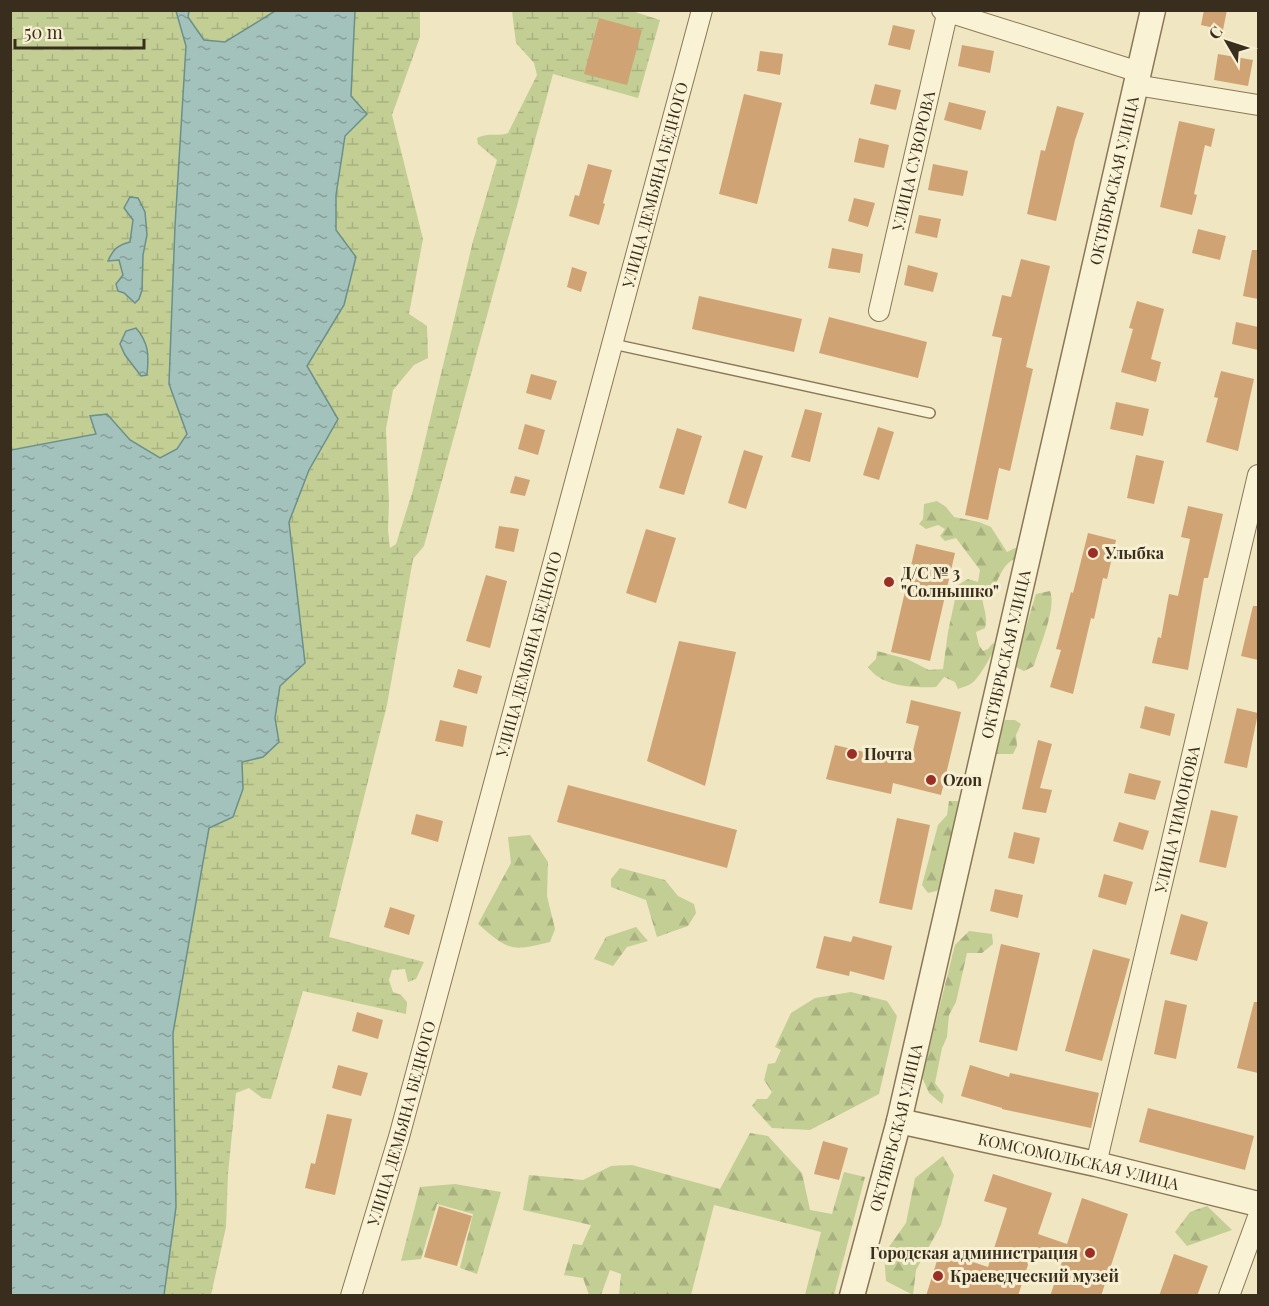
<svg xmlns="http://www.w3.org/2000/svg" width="1269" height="1306" viewBox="0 0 1269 1306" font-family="'Playfair Display',serif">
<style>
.forest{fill:url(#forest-firs)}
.wetland{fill:url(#wetland-marsh);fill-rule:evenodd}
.water{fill:url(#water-ripples);stroke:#6a908a;stroke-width:1.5}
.building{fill:#d0a375}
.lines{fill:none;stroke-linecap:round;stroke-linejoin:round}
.service-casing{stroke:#8a7758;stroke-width:12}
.minor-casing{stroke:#8a7758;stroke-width:22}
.tertiary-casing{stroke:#8a7758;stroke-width:27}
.service{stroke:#faf2d5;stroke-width:9}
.minor{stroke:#faf2d5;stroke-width:20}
.tertiary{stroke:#faf2d5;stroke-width:24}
.poi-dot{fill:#9c2f25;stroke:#f7efd1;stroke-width:2}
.labels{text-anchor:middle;stroke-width:6;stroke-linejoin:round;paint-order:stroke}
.street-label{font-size:16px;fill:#392d1d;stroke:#f7efd1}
.poi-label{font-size:16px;font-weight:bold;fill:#392d1d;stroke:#f7efd1;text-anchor:start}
</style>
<defs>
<pattern id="forest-firs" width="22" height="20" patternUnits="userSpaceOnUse" patternTransform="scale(1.5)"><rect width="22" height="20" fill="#c3ce94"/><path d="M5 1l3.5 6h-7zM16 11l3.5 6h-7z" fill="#a8b17f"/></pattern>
<pattern id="wetland-marsh" width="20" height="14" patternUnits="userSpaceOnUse" patternTransform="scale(1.5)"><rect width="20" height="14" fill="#c3ce94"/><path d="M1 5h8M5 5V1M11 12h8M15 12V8" fill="none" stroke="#a8b17f"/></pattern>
<pattern id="water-ripples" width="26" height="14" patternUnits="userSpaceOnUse" patternTransform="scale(1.5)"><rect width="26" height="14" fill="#a4c2bc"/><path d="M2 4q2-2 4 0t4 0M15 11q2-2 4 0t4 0" fill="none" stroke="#879e98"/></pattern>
</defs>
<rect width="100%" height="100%" fill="#f0e6c1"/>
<!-- forest -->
<path class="forest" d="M937,501L946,507L954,517L979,522L991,527L1007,552L1015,548H1021L1020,557C1005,560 1000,575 994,588L982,591C981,605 989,615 985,628L976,632L979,645L983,651L988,649L993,643L998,648V653L991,655C988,662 977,680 972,683C968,686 962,687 958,689L955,682L944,677L936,687C913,688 882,687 868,667L876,659L877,651L907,659L929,670L943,669L948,632L958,585L968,579L978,582L980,570L956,538L945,541L940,536L945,529L938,525L926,529L919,524L923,519L924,504Z
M1050,591C1057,608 1039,647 1034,666L1024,671L1014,666L1036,594Z
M1005,720H1015L1021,724L1016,735L1017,746L1013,754H994Z
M949,801H958L963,808L961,820L954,824L949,842L940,890L928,893L922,885L938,825L947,815Z
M530,835L548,862L547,896L555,929L550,942C511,952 508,950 478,924L511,863L508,837Z
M620,868L665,880L678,896L694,904L696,913L688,926L657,937L646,900L611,887V879Z
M636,927L648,941L627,947L613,966L594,959L606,937Z
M969,931L992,934L993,944L982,953H967L956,1002L949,1015L947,1037L942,1048L935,1083L944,1095L942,1104L929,1093L922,1077L955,945Z
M851,992L887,1001L897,1016L879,1094L810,1130L772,1128L752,1106L757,1099H767L772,1092L764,1080L768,1064L775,1063L781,1050L775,1047L791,1013L815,998Z
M750,1133L768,1136L802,1173L810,1210L832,1214L844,1172L865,1177L834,1295H805L821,1232L714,1205L691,1295H619L621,1274L610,1270L601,1295H589L583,1278L564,1275L573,1244L582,1245L591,1225L523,1210L529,1175L583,1180L611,1166L632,1165L720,1189Z
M943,1156L954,1175L941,1225L916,1270L913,1295L886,1281L884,1254L906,1223L915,1178Z
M455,1184L501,1192L477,1274L460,1268L473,1214L437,1204L421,1259L401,1261L420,1187Z
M1207,1206L1232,1230L1187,1246L1175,1232L1190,1212Z"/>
<!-- wetland -->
<path class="wetland" d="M11,11H176L186,46L169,384L187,434L177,449L160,458L130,440L106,414L90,416L96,434L11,450ZM133,220L147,235L143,255L142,290L118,291L116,285L123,275L119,260L109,261C113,249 118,245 130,242Z
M189,11H275L225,42L204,40L188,17Z
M355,11H420V37L392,115L423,239L409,314L427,326L428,358L414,365L393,390L386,429L389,503L388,530L390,548L396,544L413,490L473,241L497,160L478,144L477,138C489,132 498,137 508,133L537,75L534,63L516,43L512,11H632L660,20L638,98L553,74L424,546L413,559L387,705L329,937L424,962L416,979L408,982L405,969L392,970L389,980L393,992L401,995L407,1002L406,1014L303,991L271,1099L262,1098L249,1088L236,1093L228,1174L226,1227L211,1295L164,1296L176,1207L173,1033L209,828L233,817L243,789L242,762L263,757L279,742L275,718L280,686L305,663L289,522L309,470L338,419L307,366L344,305L356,257L336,230V195L345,136L366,114L351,97Z"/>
<!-- water -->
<path class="water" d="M176,11H189L188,17L204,40L225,42L275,11H355L351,96L367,114L345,136L336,195V230L356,257L344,305L307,366L338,419L309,470L289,522L305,663L280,686L275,718L279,742L263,757L242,762L243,789L233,817L209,828L173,1033L176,1207L164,1295H11V450L96,434L90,416L107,414L130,440L160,458L177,449L187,434L169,384L175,226L186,46Z
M130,197L138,198L145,212L147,235L143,255L142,290L139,299L135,303L124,293L118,291L116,284L123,275L119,260L108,261C113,249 118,245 130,242L133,220L124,208Z
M136,328C149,343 149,356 147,375L141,376L125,355L120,344L126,331Z"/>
<!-- building -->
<path class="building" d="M1204,10H1227L1223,30L1201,25Z
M599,18L642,30L627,85L584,74Z
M893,25L915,30L910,50L888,45Z
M962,45L994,51L990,73L958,66Z
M760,51L783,54L780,75L757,71Z
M1218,54L1253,60L1248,86L1214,80Z
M875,84L901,90L896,110L870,104Z
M744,94L782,103L757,204L719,194Z
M949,102L986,111L981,130L944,120Z
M1057,106L1084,113L1075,140L1056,221L1027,214L1041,150L1045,151Z
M1179,121L1215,129L1211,147L1205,145L1194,194L1197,195L1192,215L1160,207Z
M859,138L889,145L884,168L854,162Z
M588,164L612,170L603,203L605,204L599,225L569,216L575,195L579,196Z
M933,164L968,171L963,196L928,190Z
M854,198L875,203L868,227L848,221Z
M919,215L941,219L937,238L915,233Z
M1198,229L1226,236L1220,260L1192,253Z
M832,248L863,254L860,273L828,268Z
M1252,250H1258V299L1243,296Z
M1021,259L1050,266L1026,367L1033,369L1010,471L999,468L988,520L965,515L1002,338L992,336L1002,295L1011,297Z
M908,265L938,273L933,292L904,285Z
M572,267L587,272L581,292L567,287Z
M699,296L802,319L794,352L692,329Z
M1137,301L1164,309L1151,359L1161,362L1156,382L1121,372L1133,329L1129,328Z
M829,317L927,342L918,378L819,353Z
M1236,322L1258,327V350L1232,344Z
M1221,371L1254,379L1238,451L1206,442L1218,398L1214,397Z
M531,374L557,381L551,400L526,393Z
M1116,402L1149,409L1143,436L1110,429Z
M805,409L822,413L810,462L791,457Z
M525,424L545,430L538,455L518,449Z
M878,427L894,432L879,480L863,475Z
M677,428L702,436L684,495L659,488Z
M744,450L763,456L746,509L728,503Z
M1136,455L1164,461L1154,504L1127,498Z
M515,476L530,480L525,496L510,493Z
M1188,506L1223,514L1208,578H1204L1188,670L1152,663L1158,637L1161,638L1169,594L1178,596L1190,539L1181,537Z
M499,526L519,529L514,552L495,548Z
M646,529L676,538L656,603L626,593Z
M1088,533L1116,540L1107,579L1103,578L1094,619L1091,618L1073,694L1050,687L1061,650L1056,649L1071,592L1073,593Z
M916,544L955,553L930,661L891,652Z
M486,575L507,581L490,648L466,641Z
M1253,606H1258V660L1241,656Z
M679,641L736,652L705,786L647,761Z
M458,669L482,676L477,694L453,687Z
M911,700L961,712L941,795L893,783L891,794L826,779L835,745L910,763L919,726L906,723Z
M1145,706L1175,714L1170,736L1140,728Z
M1237,708L1258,713L1247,768L1224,763Z
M440,720L467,726L463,747L435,741Z
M1038,740L1052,744L1040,788L1052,790L1046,813L1022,809Z
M1129,773L1161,781L1155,800L1124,793Z
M568,785L737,830L727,868L557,822Z
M1211,810L1238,816L1226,868L1199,862Z
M416,814L443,821L438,842L411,834Z
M897,818L930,825L912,910L879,903Z
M1119,822L1149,831L1143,850L1113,841Z
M1014,832L1040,838L1034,864L1008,858Z
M1104,874L1133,882L1126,905L1098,897Z
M995,889L1023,895L1018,918L990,911Z
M390,907L415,915L409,935L384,927Z
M1181,914L1208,922L1197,961L1170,954Z
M824,936L851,942L853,936L892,946L884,980L850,971L849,976L816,968Z
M1001,944L1040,953L1017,1051L979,1042Z
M1093,949L1130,959L1102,1061L1065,1051Z
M1165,1000L1187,1005L1176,1059L1154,1054Z
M1254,1002H1258V1073L1237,1068Z
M357,1012L383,1020L378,1039L352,1031Z
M338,1065L368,1073L361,1096L332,1088Z
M970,1065L1009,1077L1010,1073L1099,1093L1091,1128L1002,1109V1108L961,1096Z
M1148,1108L1254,1136L1245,1170L1139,1142Z
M327,1114L352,1119L335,1195L305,1188L311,1163L315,1164Z
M823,1141L848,1148L839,1180L814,1174Z
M993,1174L1052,1193L1038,1234L1067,1244L1082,1198L1128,1214L1101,1296H1050L1062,1262L1032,1252L1018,1296H926L940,1251L988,1267L1007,1208L984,1201Z
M439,1206L472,1216L457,1266L424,1257Z
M1174,1254L1208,1266L1197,1296H1159Z"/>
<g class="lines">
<!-- service casing -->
<g class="service-casing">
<path id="service" d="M613,344L930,413"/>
</g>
<!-- minor casing -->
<g class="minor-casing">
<g id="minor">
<path d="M942,10L1139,72"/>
<path d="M1136,85L1258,105"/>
<path id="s1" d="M879,311L948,10"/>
<path id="s2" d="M1096,1164L1258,475"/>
<path id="s3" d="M351,1296L399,1137L702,10"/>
<path d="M1229,1296L1258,1217"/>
</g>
</g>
<!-- tertiary casing -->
<g class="tertiary-casing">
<g id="tertiary">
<path id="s4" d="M899,1121L1096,1164L1258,1204"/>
<path id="s5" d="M852,1296L899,1121L1153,10"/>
</g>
</g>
<!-- service -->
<use href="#service" class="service"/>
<!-- minor -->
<use href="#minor" class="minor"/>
<!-- tertiary -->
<use href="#tertiary" class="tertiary"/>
</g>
<!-- markers -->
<g class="poi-dot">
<circle cx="1093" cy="553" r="6"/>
<circle cx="889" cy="582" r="6"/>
<circle cx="852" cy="754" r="6"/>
<circle cx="931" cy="780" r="6"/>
<circle cx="1090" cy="1253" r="6"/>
<circle cx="938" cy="1276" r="6"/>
</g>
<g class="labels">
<!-- street labels -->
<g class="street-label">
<text dy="6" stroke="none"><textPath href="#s1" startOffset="154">УЛИЦА СУВОРОВА</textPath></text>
<text dy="6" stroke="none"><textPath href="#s5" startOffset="1146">ОКТЯБРЬСКАЯ УЛИЦА</textPath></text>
<text dy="6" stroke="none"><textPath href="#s3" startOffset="1152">УЛИЦА ДЕМЬЯНА БЕДНОГО</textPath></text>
<text dy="6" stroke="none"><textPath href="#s3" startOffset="666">УЛИЦА ДЕМЬЯНА БЕДНОГО</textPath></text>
<text dy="6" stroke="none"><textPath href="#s5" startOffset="660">ОКТЯБРЬСКАЯ УЛИЦА</textPath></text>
<text dy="6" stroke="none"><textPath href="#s2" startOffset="354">УЛИЦА ТИМОНОВА</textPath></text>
<text dy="6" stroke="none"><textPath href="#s3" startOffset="180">УЛИЦА ДЕМЬЯНА БЕДНОГО</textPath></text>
<text dy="6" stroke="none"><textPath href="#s5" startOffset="174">ОКТЯБРЬСКАЯ УЛИЦА</textPath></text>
<text dy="6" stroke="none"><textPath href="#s4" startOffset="184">КОМСОМОЛЬСКАЯ УЛИЦА</textPath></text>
</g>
<!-- poi labels -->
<g class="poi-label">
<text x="1105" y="559">Улыбка</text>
<text x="901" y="579">Д/С № 3<tspan x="901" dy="18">"Солнышко"</tspan></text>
<text x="864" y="760">Почта</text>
<text x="943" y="786">Ozon</text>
<text x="1078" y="1259" text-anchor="end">Городская администрация</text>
<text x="950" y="1282">Краеведческий музей</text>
</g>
</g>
<!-- border -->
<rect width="1269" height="1306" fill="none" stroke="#392d1d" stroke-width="24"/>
<!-- north arrow -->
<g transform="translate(1227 42) rotate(309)" stroke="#f7efd1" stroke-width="4.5" paint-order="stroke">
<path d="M0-4.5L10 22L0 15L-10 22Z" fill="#392d1d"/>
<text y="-9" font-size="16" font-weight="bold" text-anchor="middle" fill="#392d1d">С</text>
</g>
<!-- scale -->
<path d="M15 39v9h129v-9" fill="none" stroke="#392d1d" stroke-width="3"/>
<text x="24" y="39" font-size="18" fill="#392d1d" stroke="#f7efd1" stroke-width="4.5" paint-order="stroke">50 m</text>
</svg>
